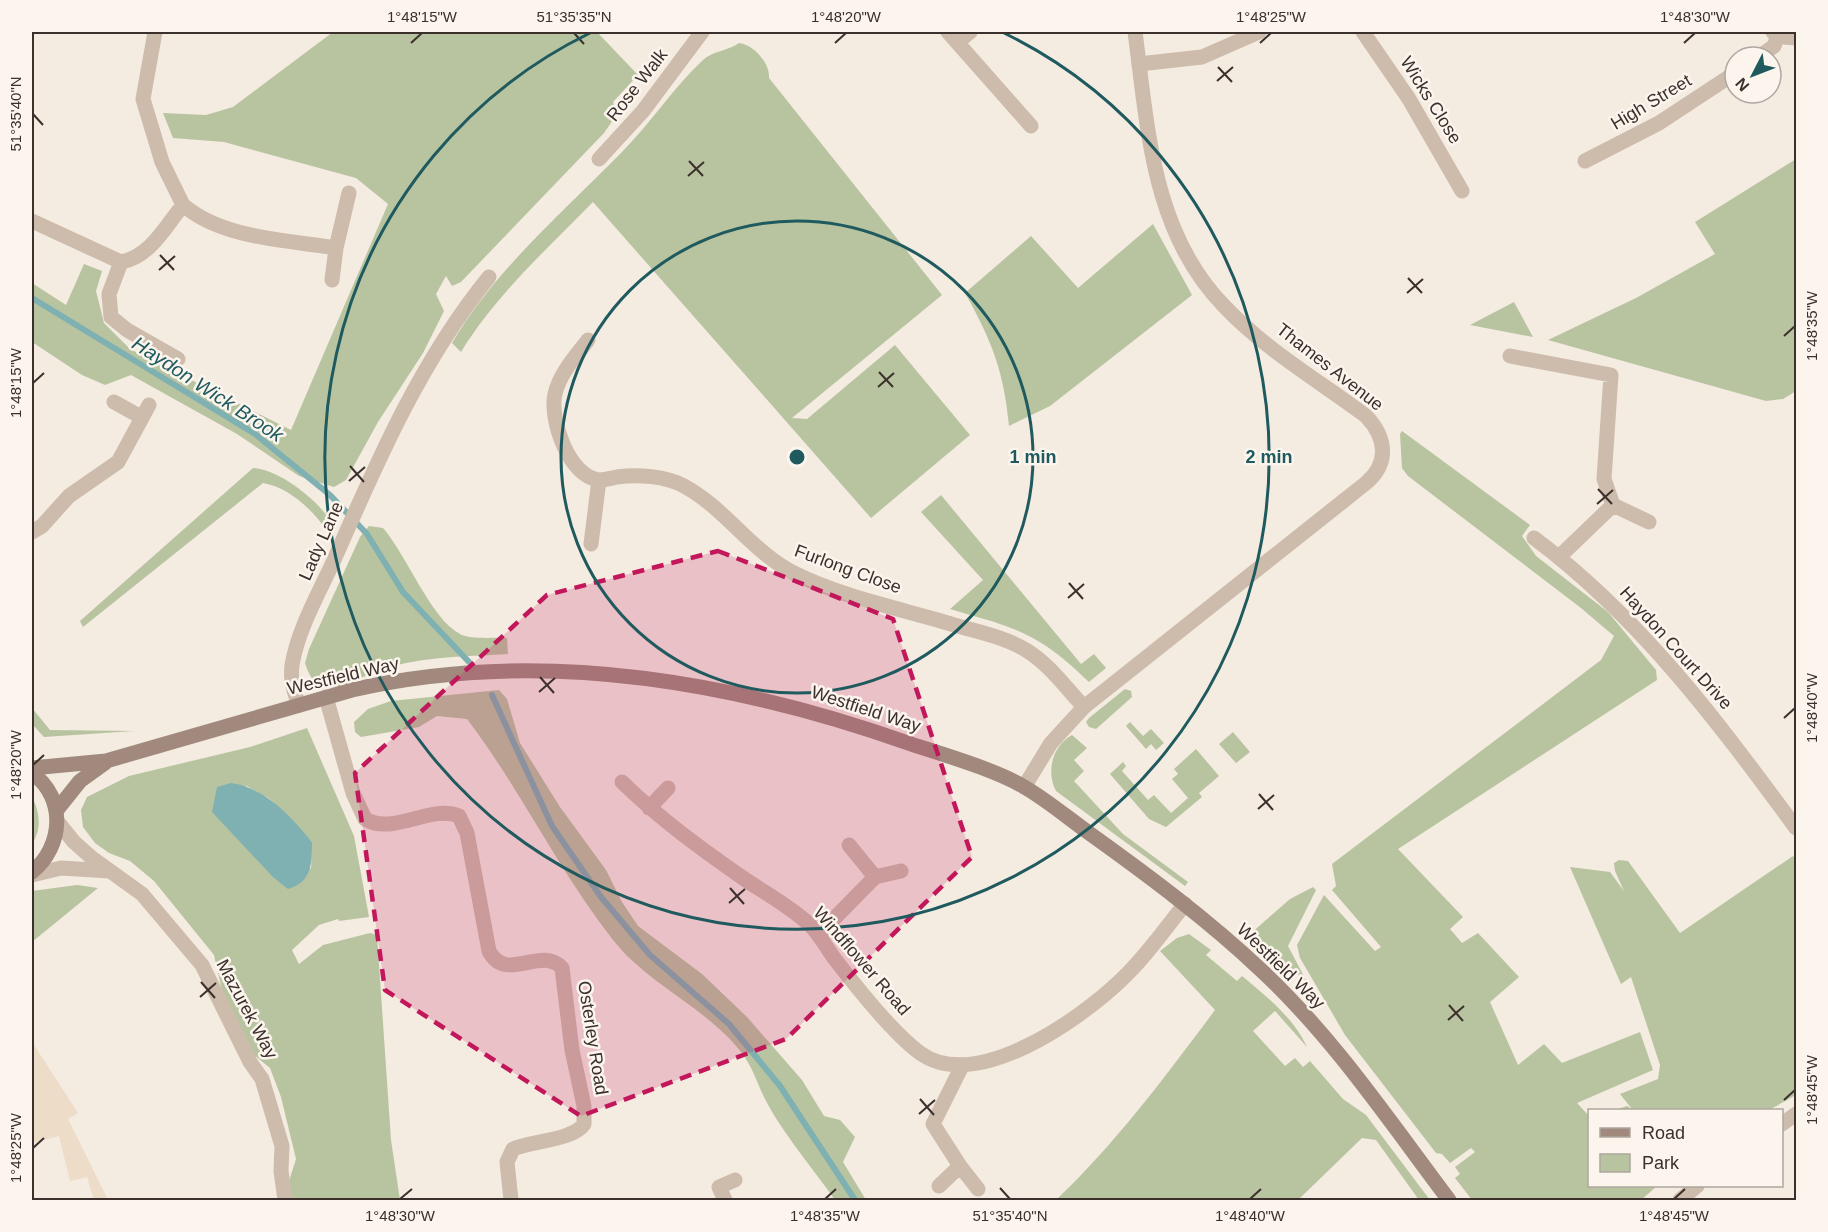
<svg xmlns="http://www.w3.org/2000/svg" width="1828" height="1232" viewBox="0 0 1828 1232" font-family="Arial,sans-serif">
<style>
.green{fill:#b8c4a0;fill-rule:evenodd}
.plaza{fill:#ecdcc8}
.water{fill:#7fb0b2}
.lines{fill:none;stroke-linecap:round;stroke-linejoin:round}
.stream{stroke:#7fb0b2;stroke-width:6}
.minor{stroke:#cdbbac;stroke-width:15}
.tertiary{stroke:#cdbbac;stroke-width:15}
.secondary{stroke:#a18a7d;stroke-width:15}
.marked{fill:#c2185b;fill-opacity:0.2;stroke:#c2185b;stroke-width:4.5;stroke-dasharray:12 8;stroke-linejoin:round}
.ticks{fill:none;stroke:#3b302b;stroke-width:2}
.ring{fill:none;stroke:#1f5a5e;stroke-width:3}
.labels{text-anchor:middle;stroke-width:5;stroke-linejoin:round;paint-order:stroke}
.street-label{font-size:18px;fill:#3b302b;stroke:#fbf5ee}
.water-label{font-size:20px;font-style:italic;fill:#1f5a5e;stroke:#fbf5ee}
.centre{fill:#1f5a5e;stroke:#fbf5ee;stroke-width:3}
.ring-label{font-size:18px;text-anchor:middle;font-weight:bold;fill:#1f5a5e;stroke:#fbf5ee;stroke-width:5;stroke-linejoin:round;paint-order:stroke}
.neatline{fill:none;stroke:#3b302b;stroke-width:2}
.ticks-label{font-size:15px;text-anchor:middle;fill:#3b302b}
</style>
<rect width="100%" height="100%" fill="#f4ebe1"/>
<!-- green -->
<path class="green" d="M333,32H597L638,75L613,102L617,114L604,133L461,282L452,286L446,276L436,294L444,311L423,353L378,422L346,480L334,487L299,476L237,434L131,375L105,385L82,375L32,342V283L66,305L84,264L102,271L96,291L104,323L130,349L291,430L388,204L356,178L224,142L173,138L163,113L206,115L233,107Z
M739,43C754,45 770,63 769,78L942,295L792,418L807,419L895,345L970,435L871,518L593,202C546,250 496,295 461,352L452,343C496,269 562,213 621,153C650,124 673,88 703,60C712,51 728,51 739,43Z
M1796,159V391L1783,399L1766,401L1548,340L1636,298L1715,254L1695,222Z
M1153,224L1192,295L1050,406L1009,426C1004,372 992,341 965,293L1031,236L1078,288Z
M1514,302L1533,337L1470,325Z
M1402,431L1530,525L1522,536L1536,556L1608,612L1656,670L1657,680L1398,849L1463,917L1450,929L1462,943L1478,933L1519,977L1490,1002L1518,1065L1544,1044L1562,1063L1640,1032L1653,1070L1577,1103L1589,1116L1590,1186H1657L1641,1200H1472L1455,1178L1460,1174L1455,1167L1475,1152L1471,1148L1450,1163L1442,1154L1436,1153L1345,1035L1300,958L1297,945L1324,895L1375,951L1381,947L1332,890L1336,886L1332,864L1601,660L1614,636L1581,608L1408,476L1402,468L1400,434Z
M253,468C279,469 321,502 332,524L324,527C310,507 287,487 263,483L83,627L80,621Z
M941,495L1081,664L1094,654L1106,668L1089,682C1073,667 1057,652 1038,641C1012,625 979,618 950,609L983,580L921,512Z
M369,526L383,528C406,554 431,619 460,634C471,640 494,637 507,638L508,654C462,657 415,656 372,673C358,679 339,690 324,687C313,685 308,672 305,663L309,649L360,537Z
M1125,689L1131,691L1132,697L1096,729L1089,727L1086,722L1089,718Z
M499,690L507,699L520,743L560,807L606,870L622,902L638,926L702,974L747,1017L802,1080L824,1116L840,1120L855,1137L843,1162L866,1200H835C814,1170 781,1131 765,1099C756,1081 751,1062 737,1047C701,1005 647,983 613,940C558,870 521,790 467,719L437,716L419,727L361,737L355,732L354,722L368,709L391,701Z
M32,708L50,730L134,731L44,737L32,724Z
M1130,722L1143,736L1151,729L1164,743L1156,750L1151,744L1146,749L1126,726Z
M307,728L354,836L369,917L339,921L338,919L319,925L292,950L299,964L323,945L370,933L377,935L391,1140L400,1200H292L289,1181L296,1159L281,1097L270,1068L254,1055L223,995L214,955L154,881L130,861L109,853L95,843L83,827L81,810L87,797L129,776L250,747ZM245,785L270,799L312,842L311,869Z
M1233,732L1250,752L1236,763L1219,744Z
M1072,735L1087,748L1074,760L1084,771L1074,781L1123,834L1188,882L1185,886L1056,791C1046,772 1052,746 1072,735Z
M1196,749L1219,776L1199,793L1202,797L1166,827L1149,819L1110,774L1123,762L1126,766L1122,771L1148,800L1154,795L1171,813L1188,798L1172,779L1178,774L1174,769Z
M32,797C40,812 42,829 32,844Z
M1793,856L1796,860V1095L1769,1110H1615L1627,1106L1632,1109L1620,1094L1658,1079L1660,1065L1631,977L1621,984L1570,867L1610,872L1624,891L1615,871L1614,863L1619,860L1628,861L1680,933Z
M77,885L98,888L32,942V891Z
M1313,887L1316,890L1288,946L1307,982L1249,935L1290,899Z
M1189,934L1211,950L1206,955L1237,981L1242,976C1267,997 1293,1017 1307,1047L1275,1011L1253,1031L1285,1066L1295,1058L1303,1067L1310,1061L1343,1099L1366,1115L1430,1200H1419L1376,1140L1362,1138L1298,1200H1056C1116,1143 1165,1077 1215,1010L1160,951L1177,938Z"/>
<!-- plaza -->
<path class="plaza" d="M32,1042L78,1113L68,1119L108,1200H94L87,1177L70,1181L59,1136L32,1143Z"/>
<!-- water -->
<path class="water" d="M231,783C266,788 290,816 312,842C312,863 312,882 288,889L273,877L212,812L217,787Z"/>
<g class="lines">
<!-- stream -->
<path class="stream" d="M32,298L255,434L330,495L367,534L403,592L469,662
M492,695L552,826L601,897L650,955L729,1024L780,1086L855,1200"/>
<!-- minor -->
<path class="minor" d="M948,32L1031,126
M1363,32L1409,99L1462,191
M1773,32L1784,37L1796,38
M958,42L970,32
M1759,57L1774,46L1778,35
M1139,64L1202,57L1259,32
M599,159L643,111L702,32
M1585,161L1659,123L1735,73
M183,205C223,239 287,240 336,248
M32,221L121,262C150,257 165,227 183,205L162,162L143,99L155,32
M121,262L109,294L111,317L127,330L178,359
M332,280L336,248L349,193
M588,340C576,356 560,373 555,394C549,419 569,477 599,480C605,480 612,478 617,477C637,474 666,476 684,486C725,508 752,552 794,573C841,597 906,610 958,626C980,632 1006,638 1026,650C1049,664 1066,688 1084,707
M1510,356L1611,375L1604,479L1613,505L1649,522
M114,402L141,417
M32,532L42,526L69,496L118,462L149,405
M1534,538C1641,618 1718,722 1796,828
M591,544L599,480
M1559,557L1613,505
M326,697L353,793L365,819C393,836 431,804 459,816L467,833L489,951C506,984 541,945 562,968L572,1050L584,1106V1124C574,1140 531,1141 513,1149L507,1162L511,1200
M299,705C294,692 290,680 292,665C298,629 319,593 334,560C377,462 421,360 489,277
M622,782C660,819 700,848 743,878C765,893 791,907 810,925C820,935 826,947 834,958C854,984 894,1034 920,1053C976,1093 1079,1020 1120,981C1145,958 1164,930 1185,904
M649,808L668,788
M57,821L74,842L92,858L142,894L202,965L250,1062L262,1079L282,1146L281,1171L285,1200
M849,845L875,877
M32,875L61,868L109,871
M818,935L875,877L901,871
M960,1166L978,1189
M939,1186L960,1166L933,1124L962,1066
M725,1200L719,1187L735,1180"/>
<!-- tertiary -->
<path class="tertiary" d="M1024,787L1051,743L1084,707L1366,483C1390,463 1386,437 1366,416C1319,381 1266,350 1225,307C1152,233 1148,129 1135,32
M1782,1124L1796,1114
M1680,1200L1697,1186"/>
<!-- secondary -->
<path class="secondary" d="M32,768L106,761L352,690C539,647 733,681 911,744C944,755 997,770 1026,788C1048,801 1068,818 1089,833C1149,876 1208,920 1261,970C1334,1038 1390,1122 1449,1200
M32,773C67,798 63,847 32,872
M56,811L80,781L105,763"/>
</g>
<!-- marked area -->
<path class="marked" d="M718,551L893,619L972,857L786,1039L581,1116L385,990L355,773L547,595Z"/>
<!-- ticks -->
<path class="ticks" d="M574,33L584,44M411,43L422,33M835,43L846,33M1260,43L1271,33M1684,43L1695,33M1218,67L1232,82M1217,81L1233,67M33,114L43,125M689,161L703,176M688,176L704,162M160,255L174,270M159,270L175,256M1408,278L1422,293M1407,293L1423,279M1784,336L1795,326M879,372L893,387M33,383L44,373M878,387L894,373M350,466L364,482M349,481L365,467M1598,489L1612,504M1597,504L1613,490M1069,583L1083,599M1068,598L1084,584M540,677L554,693M539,692L555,678M1784,718L1795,708M33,765L44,755M1259,794L1273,810M1258,809L1274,795M730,888L744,904M729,903L745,889M201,982L215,998M200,997L216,983M1449,1005L1463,1021M1448,1020L1464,1006M920,1099L934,1115M1784,1100L1795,1090M919,1114L935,1100M33,1148L44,1138M1000,1188L1010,1199M400,1199L412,1189M825,1199L836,1189M1250,1199L1261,1189M1674,1199L1685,1189"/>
<!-- distance rings -->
<g class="ring">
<circle cx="797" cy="457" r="236"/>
<path d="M1004 33A472 472 0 1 1 590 33"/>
</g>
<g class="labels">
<!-- street labels -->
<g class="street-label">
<text transform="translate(637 85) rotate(-52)" y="6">Rose Walk</text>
<text transform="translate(1431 100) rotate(58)" y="6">Wicks Close</text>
<text transform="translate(1651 102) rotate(-31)" y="6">High Street</text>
<text transform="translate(1330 367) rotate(38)" y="6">Thames Avenue</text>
<text transform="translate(321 541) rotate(-66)" y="6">Lady Lane</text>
<text transform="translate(848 569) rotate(20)" y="6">Furlong Close</text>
<text transform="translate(1676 648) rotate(48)" y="6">Haydon Court Drive</text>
<text transform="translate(343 676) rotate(-13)" y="6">Westfield Way</text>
<text transform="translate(866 709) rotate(18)" y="6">Westfield Way</text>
<text transform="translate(862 961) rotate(49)" y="6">Windflower Road</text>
<text transform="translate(1281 966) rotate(44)" y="6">Westfield Way</text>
<text transform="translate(247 1009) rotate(62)" y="6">Mazurek Way</text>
<text transform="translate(593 1038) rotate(81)" y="6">Osterley Road</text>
</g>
<!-- water labels -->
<g class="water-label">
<text transform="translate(208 389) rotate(33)" y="7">Haydon Wick Brook</text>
</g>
</g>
<circle cx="797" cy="457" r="9" class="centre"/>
<g class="ring-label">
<text x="1033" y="463">1 min</text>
<text x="1269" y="463">2 min</text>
</g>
<!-- border -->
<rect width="1828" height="1232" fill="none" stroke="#fbf5ee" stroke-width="66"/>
<!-- legend -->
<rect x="1588" y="1109" width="195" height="78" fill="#fbf5ee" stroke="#aea6a0" stroke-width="1.5"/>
<rect x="1600" y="1128" width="30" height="9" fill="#a18a7d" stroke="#aea6a0" stroke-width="1.5"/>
<text x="1642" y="1139" font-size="18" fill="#3b302b">Road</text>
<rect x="1600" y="1154" width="30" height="18" fill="#b8c4a0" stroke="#aea6a0" stroke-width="1.5"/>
<text x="1642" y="1169" font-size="18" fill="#3b302b">Park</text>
<!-- north arrow -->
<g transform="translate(1753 75) rotate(228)"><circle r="28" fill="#fbf5ee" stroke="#aea6a0" stroke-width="1.5"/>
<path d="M0-4.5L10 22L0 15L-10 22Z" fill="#1f5a5e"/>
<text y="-9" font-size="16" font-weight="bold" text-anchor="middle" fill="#3b302b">N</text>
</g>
<rect x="33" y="33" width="1762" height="1166" class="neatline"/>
<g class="ticks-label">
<text x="422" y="22">1°48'15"W</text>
<text x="574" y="22">51°35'35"N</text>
<text x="846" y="22">1°48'20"W</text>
<text x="1271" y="22">1°48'25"W</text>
<text x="1695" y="22">1°48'30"W</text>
<text transform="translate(16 114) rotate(-90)" y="5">51°35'40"N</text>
<text transform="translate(1812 326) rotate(-90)" y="5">1°48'35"W</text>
<text transform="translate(16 383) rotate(-90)" y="5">1°48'15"W</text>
<text transform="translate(1812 708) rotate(-90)" y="5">1°48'40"W</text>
<text transform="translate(16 765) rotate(-90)" y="5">1°48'20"W</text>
<text transform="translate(1812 1090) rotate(-90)" y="5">1°48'45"W</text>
<text transform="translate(16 1148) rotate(-90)" y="5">1°48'25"W</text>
<text x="400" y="1221">1°48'30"W</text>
<text x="825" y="1221">1°48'35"W</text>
<text x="1010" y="1221">51°35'40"N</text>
<text x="1250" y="1221">1°48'40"W</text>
<text x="1674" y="1221">1°48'45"W</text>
</g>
</svg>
